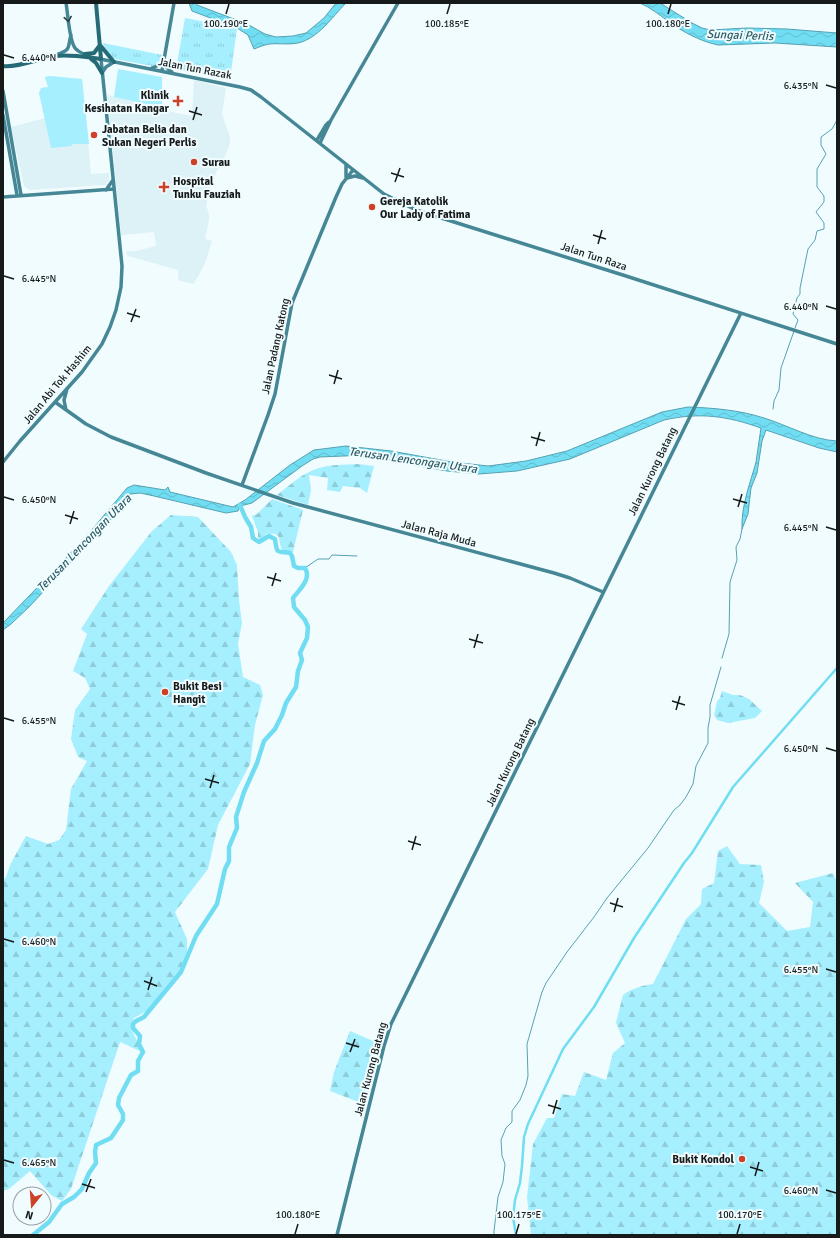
<svg xmlns="http://www.w3.org/2000/svg" width="840" height="1238" viewBox="0 0 840 1238" font-family="Signika,sans-serif">
<style>
.built{fill:#ddf2f6}
.grass{fill:url(#grass-tufts)}
.forest{fill:url(#forest-firs)}
.pitch{fill:#a6effe}
.water{fill:url(#water-waves);stroke:#56a2b2}
.lines{fill:none;stroke-linecap:round;stroke-linejoin:round}
.stream{stroke:#56a2b2;stroke-width:1}
.canal{stroke:#71ddf2;stroke-width:2.5}
.river{stroke:#71ddf2;stroke-width:4.5}
.secondary{stroke:#458795;stroke-width:3.5}
.primary{stroke:#256a77;stroke-width:4}
.oneway{stroke:#264046}
.ticks{fill:none;stroke:#161a1b;stroke-width:1.5}
.poi-dot{fill:#cd4129;stroke:#f1fcff;stroke-width:1.5}
.labels{text-anchor:middle;stroke-width:4;stroke-linejoin:round;paint-order:stroke}
.street-label{font-size:11px;fill:#161a1b;stroke:#f1fcff}
.poi-label{font-size:11px;font-weight:bold;fill:#161a1b;stroke:#f1fcff;text-anchor:start}
.water-label{font-size:12px;font-style:italic;fill:#2f5e67;stroke:#f1fcff}
.ticks-label{font-size:10px;text-anchor:middle;fill:#161a1b;stroke:#f1fcff;stroke-width:4;stroke-linejoin:round;paint-order:stroke}
</style>
<defs>
<pattern id="grass-tufts" width="24" height="20" patternUnits="userSpaceOnUse"><rect width="24" height="20" fill="#a6effe"/><path d="M3 7l-1-3M5 7V3M7 7l1-3M15 17l-1-3M17 17v-4M19 17l1-3" fill="none" stroke="#8eccd9"/></pattern>
<pattern id="forest-firs" width="22" height="20" patternUnits="userSpaceOnUse"><rect width="22" height="20" fill="#a6effe"/><path d="M5 1l3.5 6h-7zM16 11l3.5 6h-7z" fill="#8eccd9"/></pattern>
<pattern id="water-waves" width="16" height="10" patternUnits="userSpaceOnUse"><rect width="16" height="10" fill="#71ddf2"/><path d="M0 5q4-4 8 0t8 0" fill="none" stroke="#61bdcf"/></pattern>
</defs>
<rect width="100%" height="100%" fill="#f1fcff"/>
<!-- built -->
<path class="built" d="M50,76L82,79L91,174L109,173V181L105,185L30,190L24,186L11,127L45,118L39,93L41,88L48,87L45,77Z
M194,80L226,88L222,114L230,137V143L226,154L212,180L206,206L209,214V220L205,239L212,241L205,263L194,284L180,281L178,278V270L128,256L126,251H136L156,246L154,232L121,235L107,95L162,107V110L192,116Z"/>
<!-- grass -->
<path class="grass" d="M185,18L237,28L230,79L176,69Z
M103,43L162,55L160,61L157,65L152,66L115,59C109,56 105,49 103,43Z"/>
<!-- forest -->
<path class="forest" d="M359,464L374,466L367,493L360,488L343,486L340,492L327,490L328,478L309,475L311,490L308,505L277,495C289,486 301,474 316,469C329,464 345,465 359,464Z
M272,499L303,510L293,552L283,551C276,541 285,532 266,534L261,541L258,538V532L252,516L257,514Z
M171,515L198,517L231,552L237,565L239,600L242,623L238,644L243,677L260,685L263,695L255,725L250,764L218,825L208,869L175,912L187,939V959L182,971L165,992L147,1011L134,1018L131,1028L142,1052L120,1042L71,1189L62,1201L51,1195L30,1171L9,1189L3,1191V879H5L11,863L26,836L48,844L59,840L66,830L71,789L87,761L78,757L71,739L75,710L90,689L85,678L73,671L87,634L81,629L109,586L152,531Z
M722,691L733,695H740L749,699L762,711L755,718L728,723L717,720L714,715L717,701L720,698Z
M727,846L740,864L761,865L764,882L759,903L787,931L810,927L813,902L795,883L833,873L837,882V1235H531L527,1197L533,1144L547,1118H554L562,1094L575,1096L584,1072L606,1080L613,1053L625,1043L616,1023L623,995C633,988 641,986 653,984L686,919L701,904L702,889L714,883L718,851Z
M350,1031L380,1044L366,1105L330,1091L334,1072Z"/>
<!-- pitch -->
<path class="pitch" d="M118,69L162,77V107L114,97Z
M50,76L82,79L89,144H72V146L51,148L39,93L41,88L48,87L45,77Z"/>
<!-- water -->
<path class="water" d="M189,3H196L197,5L247,24L265,34L276,37L293,36L306,33L324,18L336,3H346C332,17 319,38 298,43C288,45 279,43 269,44C264,45 259,47 254,49L248,35L237,28L192,11Z
M640,3H660L692,23L702,28L710,30L747,28L787,29L837,33V47L775,43L718,45C700,41 685,33 669,22C660,15 651,8 640,3Z
M688,407C714,408 739,410 764,418C787,425 813,440 837,441V452L819,448L766,430L762,441L757,473L751,488L748,514L742,529C741,506 750,484 756,462C758,451 759,439 761,428C727,416 700,412 664,420L570,459L517,471L479,474L447,471L419,466L367,455L320,457L313,459L302,466L252,503L240,506L238,511L226,513L154,496L140,493L131,494L126,498L112,518L29,607L11,624L3,630V623L85,538L127,488L134,485L165,490L168,487L170,492L233,507L245,500L290,465L314,450L346,446L391,451L452,462L488,466L526,461L567,451L662,412Z"/>
<g class="lines">
<!-- stream -->
<path class="stream" d="M795,328L798,320L793,314L797,298L800,294V288L808,249L815,240L817,231L824,229V223L816,212L824,202V196L817,187V169L826,154L821,145V137L832,129L837,120
M773,409L774,401L779,390L781,368L794,331
M305,568L318,559H329L332,555L357,556
M722,658L729,634L730,582L737,560L736,547L740,539L742,529
M494,1235V1231L498,1197L503,1182L505,1164L502,1156L501,1140L506,1128L512,1122V1111L520,1100L526,1085L528,1076L527,1044L542,992L546,983L567,952L594,917L607,898L648,848L674,810L680,805L686,797L693,784L696,766L708,743V728L710,717V705L721,667"/>
<!-- canal -->
<path class="canal" d="M516,1235L513,1217L515,1200L520,1183L522,1166L524,1137L528,1124L563,1049L594,1007L634,938L684,863L692,853L733,787L837,668"/>
<!-- river -->
<path class="river" d="M33,1235L49,1222L62,1204L74,1197L82,1189L89,1173L96,1163L95,1152L96,1145L111,1138L123,1120V1114L118,1105L119,1098L131,1075L138,1071V1061L143,1052L139,1044L140,1036L133,1028V1024L136,1021L144,1017L181,972L196,936L217,904L225,869L229,861V847L237,828L236,817L244,792L257,763L264,741L275,729L282,715L286,703L296,687L298,671L302,660L300,653L307,638L308,627L305,620L294,607L293,598C299,590 312,579 305,568H298L294,566L292,556L290,553C276,551 277,554 275,539L269,536L259,542L253,538L251,527L245,517L240,505"/>
<!-- secondary -->
<path class="secondary" d="M66,3C68,14 69,40 75,48C78,52 82,53 86,55
M56,55C72,49 67,49 71,35
M100,59L240,87L251,90L261,97L384,194L416,210L626,276L837,344
M165,61L167,68L172,72
M152,68L159,65L164,61
M162,71L174,3
M102,73L106,67L114,62
M3,91L21,195
M3,115L17,195
M317,140L326,125L329,122
M320,143L331,120L398,3
M346,177V164
M347,178L355,176L363,178
M106,190L113,180
M3,197L114,189
M55,402L86,424L111,437L206,473L293,503L554,573L570,578L603,592
M66,410L64,400L67,389
M3,462L20,441L82,372L102,344L110,327L116,310L121,287L122,266L101,59
M242,485L268,415L275,394L292,303L336,197L342,184L353,170
M337,1235L384,1046L391,1024L741,313"/>
<!-- primary -->
<path class="primary" d="M100,45L114,62
M85,54L94,53L100,45
M91,59L96,63L102,73
M3,66C19,68 39,58 55,56C70,54 85,57 101,59L96,3"/>
</g>
<!-- one-way arrows -->
<defs><path id="oneway-chevron" d="M-2-3.5L2.5 0L-2 3.5" fill="none" stroke-width="1.6" stroke-linecap="round" stroke-linejoin="round"/></defs>
<use class="oneway" href="#oneway-chevron" transform="translate(68 19) rotate(81)"/>
<!-- ticks -->
<path class="ticks" d="M226,14L229,4M447,14L450,4M668,14L671,4M4,55L14,58M826,85L836,88M189,111L202,115M193,120L197,107M391,173L404,177M395,182L400,168M593,235L606,239M598,244L602,230M4,276L14,279M826,306L836,309M127,313L140,317M131,322L136,309M329,375L342,379M334,384L338,370M531,437L545,441M536,446L540,432M4,497L14,500M733,499L747,503M738,507L742,494M65,515L78,519M70,524L74,511M826,527L836,530M267,577L281,581M272,586L276,573M469,639L483,643M474,648L478,634M672,701L685,705M676,710L680,696M4,718L14,721M826,748L836,751M205,779L219,783M210,788L214,775M408,841L421,845M412,850L416,836M610,903L623,907M614,912L618,898M4,939L14,942M826,969L836,972M144,981L157,986M148,990L152,977M346,1043L359,1047M350,1052L355,1039M548,1105L561,1109M553,1114L557,1100M4,1160L14,1163M750,1167L763,1171M755,1176L759,1162M82,1184L95,1188M826,1190L836,1193M86,1192L91,1179M295,1234L298,1224M516,1234L519,1224M737,1234L740,1224"/>
<!-- markers -->
<g class="poi-dot">
<path d="M176 95h4v4h4v4h-4v4h-4v-4h-4v-4h4z"/>
<circle cx="94" cy="135" r="4"/>
<circle cx="194" cy="162" r="4"/>
<path d="M162 181h4v4h4v4h-4v4h-4v-4h-4v-4h4z"/>
<circle cx="372" cy="207" r="4"/>
<circle cx="165" cy="692" r="4"/>
<circle cx="742" cy="1159" r="4"/>
</g>
<g class="labels">
<!-- street labels -->
<g class="street-label">
<text transform="translate(195 68) rotate(11)" y="4">Jalan Tun Razak</text>
<text transform="translate(594 256) rotate(18)" y="4">Jalan Tun Raza</text>
<text transform="translate(275 346) rotate(-78)" y="4">Jalan Padang Katong</text>
<text transform="translate(57 384) rotate(-50)" y="4">Jalan Abi Tok Hashim</text>
<text transform="translate(652 471) rotate(-64)" y="4">Jalan Kurong Batang</text>
<text transform="translate(439 533) rotate(15)" y="4">Jalan Raja Muda</text>
<text transform="translate(510 762) rotate(-64)" y="4">Jalan Kurong Batang</text>
<text transform="translate(370 1069) rotate(-75)" y="4">Jalan Kurong Batang</text>
</g>
<!-- poi labels -->
<g class="poi-label">
<text x="169" y="99" text-anchor="end">Klinik<tspan x="169" dy="13">Kesihatan Kangar</tspan></text>
<text x="102" y="133">Jabatan Belia dan<tspan x="102" dy="13">Sukan Negeri Perlis</tspan></text>
<text x="202" y="166">Surau</text>
<text x="173" y="185">Hospital<tspan x="173" dy="13">Tunku Fauziah</tspan></text>
<text x="380" y="205">Gereja Katolik<tspan x="380" dy="13">Our Lady of Fatima</tspan></text>
<text x="173" y="690">Bukit Besi<tspan x="173" dy="13">Hangit</tspan></text>
<text x="734" y="1163" text-anchor="end">Bukit Kondol</text>
</g>
<!-- water labels -->
<g class="water-label">
<text transform="translate(740 35) rotate(2)" y="4">Sungai Perlis</text>
<text transform="translate(413 460) rotate(8)" y="4">Terusan Lencongan Utara</text>
<text transform="translate(84 543) rotate(-46)" y="4">Terusan Lencongan Utara</text>
</g>
</g>
<g class="ticks-label">
<text x="226" y="27">100.190°E</text>
<text x="447" y="27">100.185°E</text>
<text x="668" y="27">100.180°E</text>
<text x="39" y="61">6.440°N</text>
<text x="801" y="89">6.435°N</text>
<text x="39" y="282">6.445°N</text>
<text x="801" y="310">6.440°N</text>
<text x="39" y="503">6.450°N</text>
<text x="801" y="531">6.445°N</text>
<text x="39" y="724">6.455°N</text>
<text x="801" y="752">6.450°N</text>
<text x="39" y="945">6.460°N</text>
<text x="801" y="973">6.455°N</text>
<text x="39" y="1166">6.465°N</text>
<text x="801" y="1194">6.460°N</text>
<text x="298" y="1218">100.180°E</text>
<text x="519" y="1218">100.175°E</text>
<text x="740" y="1218">100.170°E</text>
</g>
<!-- border -->
<rect width="840" height="1238" fill="none" stroke="#161a1b" stroke-width="8"/>
<!-- north arrow -->
<g transform="translate(32 1206) rotate(197)"><circle r="19" fill="#f1fcff" stroke="#99a2a4"/>
<path d="M0-3L7 15L0 10L-7 15Z" fill="#cd4129"/>
<text y="-6" font-size="11" font-weight="bold" text-anchor="middle" fill="#161a1b">N</text>
</g>
</svg>
